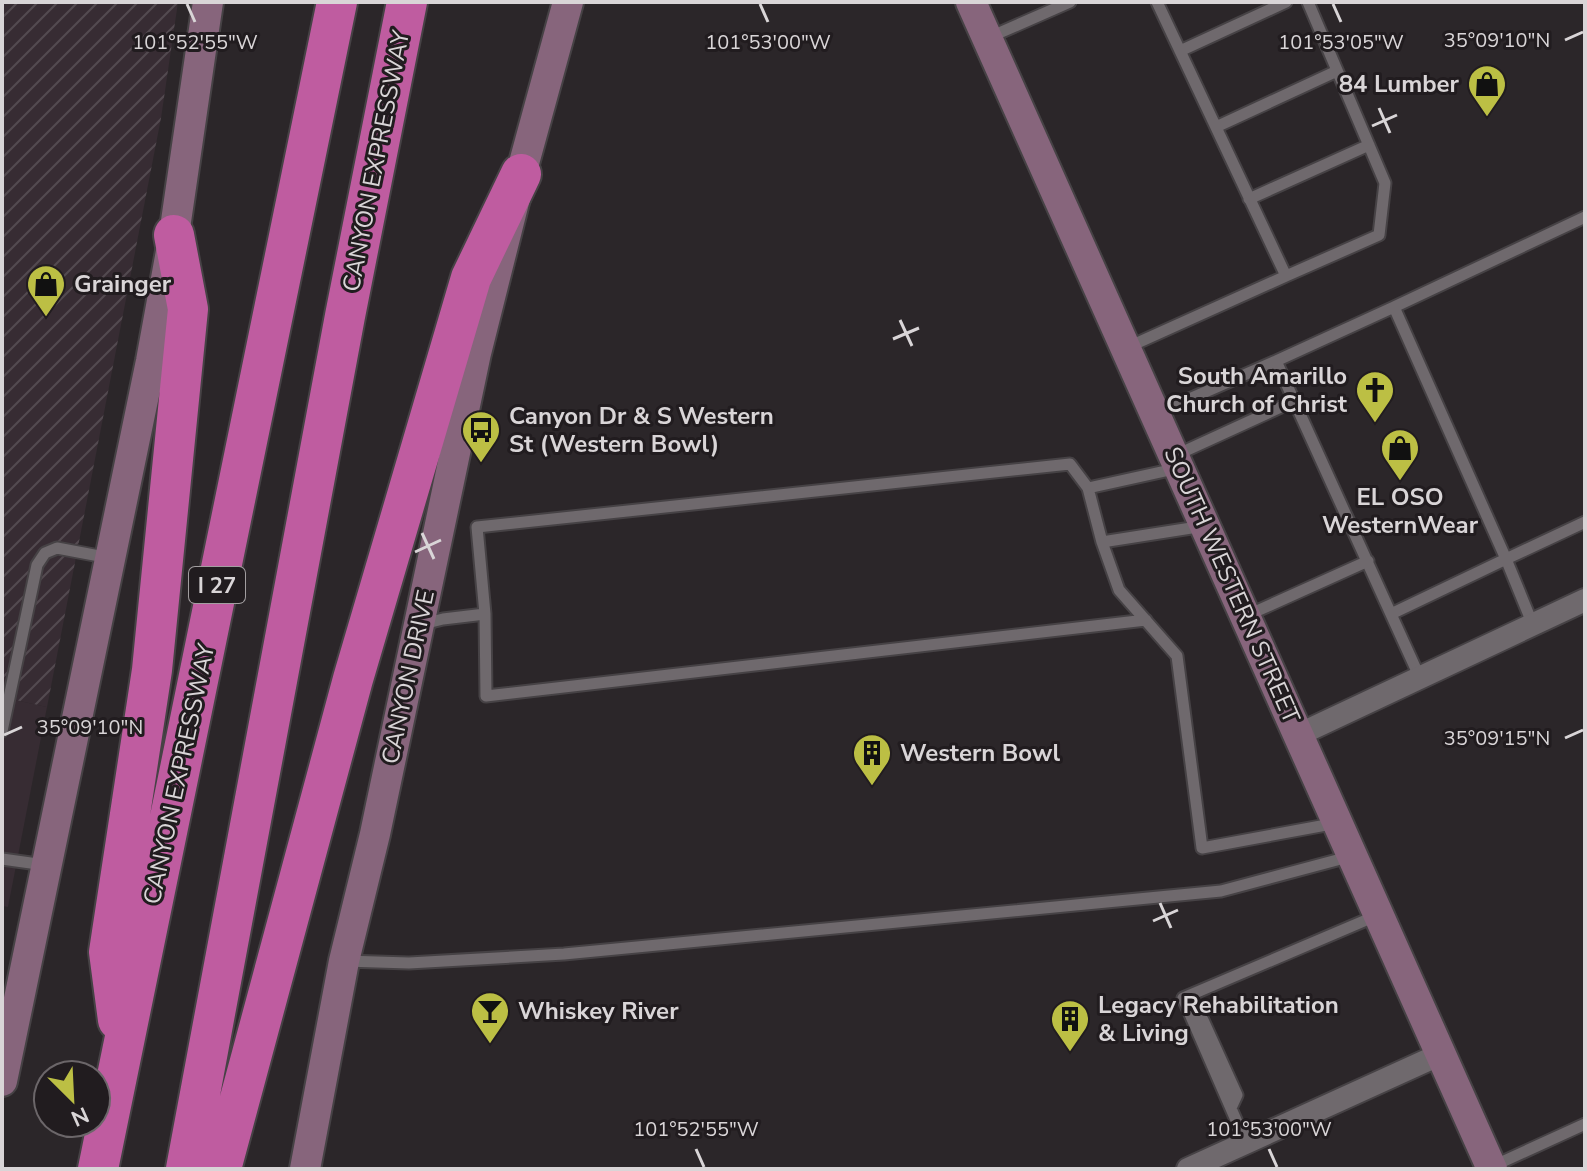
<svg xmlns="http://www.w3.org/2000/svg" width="1587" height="1171" viewBox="0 0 1587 1171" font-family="'Nunito Sans',sans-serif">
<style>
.built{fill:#372c33}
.industrial{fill:url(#industrial-furrows)}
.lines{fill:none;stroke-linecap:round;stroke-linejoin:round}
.service-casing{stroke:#464245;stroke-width:15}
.minor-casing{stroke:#464245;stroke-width:26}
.secondary-casing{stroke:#464245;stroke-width:34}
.motorway-casing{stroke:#464245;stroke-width:44}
.service{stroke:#6f696d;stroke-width:11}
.minor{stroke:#6f696d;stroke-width:22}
.secondary{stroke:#87657c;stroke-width:30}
.motorway{stroke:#bf5ca0;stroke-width:40}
.ticks{fill:none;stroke:#d9d5d7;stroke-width:3}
.labels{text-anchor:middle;stroke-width:6;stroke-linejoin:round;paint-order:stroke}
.shield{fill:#211c1f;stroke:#a29ea0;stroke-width:2}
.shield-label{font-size:22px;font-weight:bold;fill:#d9d5d7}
.poi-label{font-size:24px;font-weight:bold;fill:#d9d5d7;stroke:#211c1f;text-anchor:start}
.street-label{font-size:24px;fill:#d9d5d7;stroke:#211c1f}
.ticks-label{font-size:20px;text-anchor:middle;fill:#d9d5d7;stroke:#211c1f;stroke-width:6;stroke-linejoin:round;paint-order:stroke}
</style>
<defs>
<pattern id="industrial-furrows" width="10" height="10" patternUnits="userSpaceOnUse" patternTransform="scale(2)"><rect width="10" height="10" fill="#372c33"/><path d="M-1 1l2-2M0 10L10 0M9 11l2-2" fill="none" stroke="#534a50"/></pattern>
</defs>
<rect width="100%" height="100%" fill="#2b2629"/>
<!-- built -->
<path class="built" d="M2,697L47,707L8,907L2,906Z"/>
<!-- industrial -->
<path class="industrial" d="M2,2H178L161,118L47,707L2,697Z"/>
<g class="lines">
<!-- service casing -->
<g class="service-casing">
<path id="service" d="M990,37L1070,2
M1180,51L1286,2
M1216,127L1337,71
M1249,199L1369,145
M1585,217L1394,307L1506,559L1585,522
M1286,276L1379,235L1385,183L1308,2
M1394,307L1276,361L1420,678
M1126,348L1286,276L1157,2
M1155,414L1276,361
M1174,456L1294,401
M1088,488L1179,468
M1102,542L1204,526
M1391,614L1506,559L1533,625
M1248,615L1368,561
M1146,620L486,696L485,614L477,527L1070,464L1088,488L1102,542L1119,590L1177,656L1202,848L1337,823
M423,624L443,619L485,614
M2,731L37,565L45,553L57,548L110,558
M2,859L45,865
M345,961L409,963L564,954L1221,891L1352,856
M1189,1005L1203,1020L1237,1095L1231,1108
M1246,1143L1183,998L1378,915
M1491,1167L1585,1124"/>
</g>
<!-- minor casing -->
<g class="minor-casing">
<path id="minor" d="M1298,735L1585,600
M1188,1169L1441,1054"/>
</g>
<!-- secondary casing -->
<g class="secondary-casing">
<path id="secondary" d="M971,2L1492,1169
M2,1081L151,361L174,235L208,2
M305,1169L344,961L375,834L476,353L521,174L568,2"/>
</g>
<!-- motorway casing -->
<g class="motorway-casing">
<path id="motorway" d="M118,1020L109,952L152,670L188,309L174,235
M98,1169L337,2
M186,1169L345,316L407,2
M221,1169L353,679L471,278L521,174"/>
</g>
<!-- service -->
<use href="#service" class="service"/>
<!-- minor -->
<use href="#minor" class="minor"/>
<!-- secondary -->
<use href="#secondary" class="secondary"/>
<!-- motorway -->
<use href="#motorway" class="motorway"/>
</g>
<!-- ticks -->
<path class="ticks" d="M187,4L195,22M760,4L768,22M1333,4L1341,22M1565,40L1583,32M1379,108L1390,133M1372,126L1397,115M900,320L912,346M893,339L919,328M422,533L434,559M415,552L441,540M4,735L22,727M1565,738L1583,730M1160,903L1171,928M1153,921L1178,910M696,1149L704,1167M1269,1149L1277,1167"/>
<!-- icons -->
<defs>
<g id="shop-pin" transform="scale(2)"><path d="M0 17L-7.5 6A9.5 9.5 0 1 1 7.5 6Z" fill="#bcbf44" stroke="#211c1f"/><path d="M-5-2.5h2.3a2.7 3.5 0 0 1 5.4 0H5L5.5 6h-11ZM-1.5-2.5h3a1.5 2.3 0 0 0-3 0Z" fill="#111"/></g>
<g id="church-pin" transform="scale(2)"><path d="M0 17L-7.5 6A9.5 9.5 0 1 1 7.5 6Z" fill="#bcbf44" stroke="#211c1f"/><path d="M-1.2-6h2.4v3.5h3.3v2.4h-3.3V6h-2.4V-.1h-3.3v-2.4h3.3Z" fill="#111"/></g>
<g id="bus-pin" transform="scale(2)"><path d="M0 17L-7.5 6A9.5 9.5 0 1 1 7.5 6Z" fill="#bcbf44" stroke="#211c1f"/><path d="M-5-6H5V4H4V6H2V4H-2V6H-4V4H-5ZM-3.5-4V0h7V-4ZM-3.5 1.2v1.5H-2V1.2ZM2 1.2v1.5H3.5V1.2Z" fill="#111"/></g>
<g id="building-pin" transform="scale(2)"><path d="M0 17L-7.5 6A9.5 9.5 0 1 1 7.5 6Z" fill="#bcbf44" stroke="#211c1f"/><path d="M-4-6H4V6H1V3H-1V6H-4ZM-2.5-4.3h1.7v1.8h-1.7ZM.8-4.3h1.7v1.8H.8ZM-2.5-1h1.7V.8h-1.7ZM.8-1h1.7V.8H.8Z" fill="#111"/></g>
<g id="bar-pin" transform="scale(2)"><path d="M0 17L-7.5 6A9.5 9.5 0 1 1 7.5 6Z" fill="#bcbf44" stroke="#211c1f"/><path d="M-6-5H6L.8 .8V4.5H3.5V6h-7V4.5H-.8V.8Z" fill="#111"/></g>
</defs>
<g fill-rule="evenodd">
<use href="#shop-pin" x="1487" y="84"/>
<use href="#shop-pin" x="46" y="284"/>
<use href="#church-pin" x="1375" y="390"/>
<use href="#bus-pin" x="481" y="430"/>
<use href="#shop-pin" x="1400" y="448"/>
<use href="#building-pin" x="872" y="753"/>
<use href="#bar-pin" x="490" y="1011"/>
<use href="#building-pin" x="1070" y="1019"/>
</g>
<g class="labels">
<!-- shield labels -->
<rect class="shield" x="189" y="567" width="56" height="36" rx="6"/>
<g class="shield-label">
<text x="217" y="593">I 27</text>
</g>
<!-- poi labels -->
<g class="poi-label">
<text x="1459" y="92" text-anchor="end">84 Lumber</text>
<text x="74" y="292">Grainger</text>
<text x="1347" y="384" text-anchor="end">South Amarillo<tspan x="1347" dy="28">Church of Christ</tspan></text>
<text x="509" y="424">Canyon Dr &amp; S Western<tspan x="509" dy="28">St (Western Bowl)</tspan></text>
<text x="1400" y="505" text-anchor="middle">EL OSO<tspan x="1400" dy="28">WesternWear</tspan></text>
<text x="900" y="761">Western Bowl</text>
<text x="1098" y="1013">Legacy Rehabilitation<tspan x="1098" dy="28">&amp; Living</tspan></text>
<text x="518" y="1019">Whiskey River</text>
</g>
<!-- street labels -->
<g class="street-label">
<text transform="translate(376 161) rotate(-79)" y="8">CANYON EXPRESSWAY</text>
<text transform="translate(1232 585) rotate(66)" y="8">SOUTH WESTERN STREET</text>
<text transform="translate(408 677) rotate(-78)" y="8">CANYON DRIVE</text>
<text transform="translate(179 774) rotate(-78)" y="8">CANYON EXPRESSWAY</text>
</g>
</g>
<g class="ticks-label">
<text x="1497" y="47">35°09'10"N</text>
<text x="195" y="49">101°52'55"W</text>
<text x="768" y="49">101°53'00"W</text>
<text x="1341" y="49">101°53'05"W</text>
<text x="90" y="734">35°09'10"N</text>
<text x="1497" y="745">35°09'15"N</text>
<text x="696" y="1136">101°52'55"W</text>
<text x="1269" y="1136">101°53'00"W</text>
</g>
<!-- border -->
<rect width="1587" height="1171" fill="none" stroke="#d9d5d7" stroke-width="8"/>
<!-- north arrow -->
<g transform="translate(72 1099) rotate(156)"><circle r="38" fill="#211c1f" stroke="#6b6669" stroke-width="2"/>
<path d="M0-6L14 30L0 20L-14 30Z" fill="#bcbf44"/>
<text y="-12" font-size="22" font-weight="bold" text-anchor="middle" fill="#d9d5d7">N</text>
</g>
</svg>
